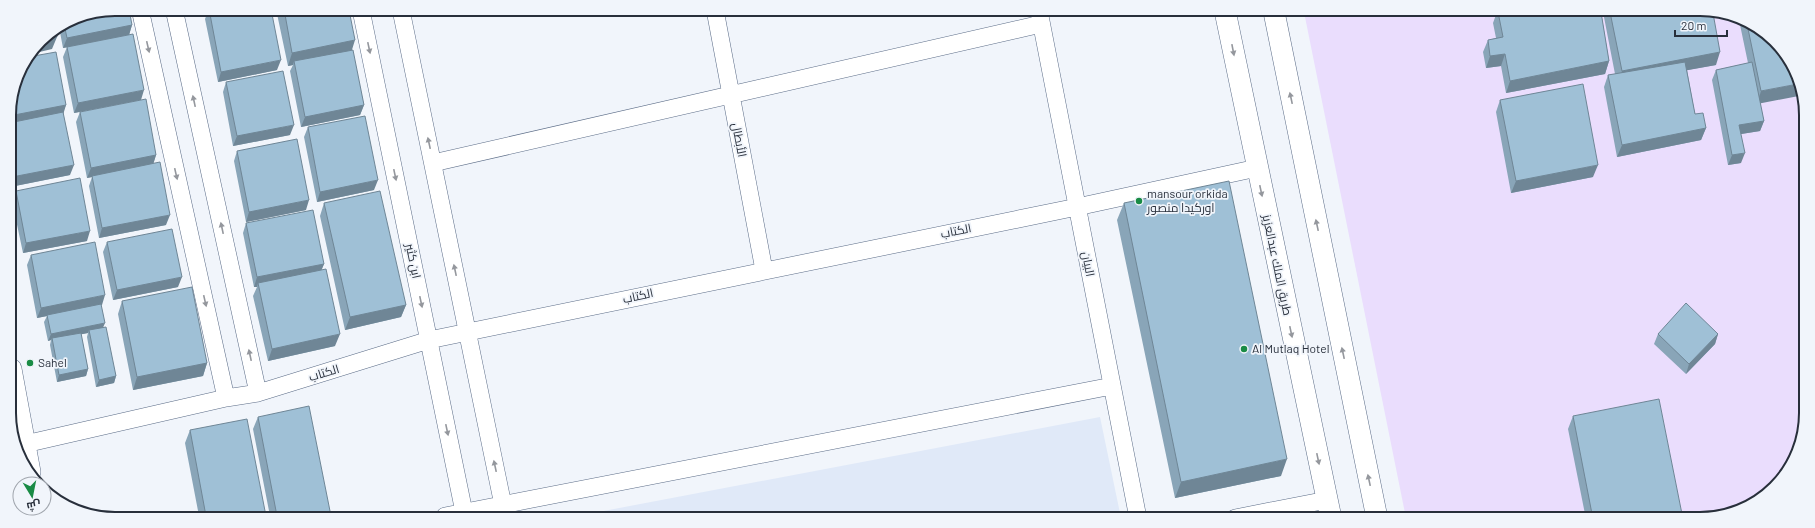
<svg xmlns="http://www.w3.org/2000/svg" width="1815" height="528" viewBox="0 0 1815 528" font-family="Barlow,Cairo,sans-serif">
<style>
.built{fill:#e0e9f8}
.green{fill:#eaddfd}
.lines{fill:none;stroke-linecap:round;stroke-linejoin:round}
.minor-casing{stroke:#5b6c87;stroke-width:18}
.major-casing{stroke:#5b6c87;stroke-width:22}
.minor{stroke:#fff;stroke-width:17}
.major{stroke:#fff;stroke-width:21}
.wall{fill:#89a5b8}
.shaded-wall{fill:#6f8696}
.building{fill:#9fc0d6;stroke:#6f8696}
.oneway{fill:#94979d}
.poi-dot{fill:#198b45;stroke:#f1f5fb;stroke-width:1.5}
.labels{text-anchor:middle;stroke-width:3.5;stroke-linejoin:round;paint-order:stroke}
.street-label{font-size:12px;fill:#282f3b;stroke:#f1f5fb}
.poi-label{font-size:12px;fill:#282f3b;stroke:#f1f5fb;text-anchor:start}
.rim{fill:none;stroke:#282f3b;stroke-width:2}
</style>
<rect width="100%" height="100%" fill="#f1f5fb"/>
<!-- built -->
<path class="built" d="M1100,417L1121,518L577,516Z"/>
<!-- green -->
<path class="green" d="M1304,12L1727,13L1775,40L1804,95L1802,440L1770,493L1740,511L1707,519L1406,518Z"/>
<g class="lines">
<!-- minor casing -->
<g class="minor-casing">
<path id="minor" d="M140,9L226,398
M174,9L258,393
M361,10L464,512
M401,10L503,505
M715,10L764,270
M1039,11L1138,518
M433,163L1041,24
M25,444L226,398L258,393L429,340L1077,207L1257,168
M445,516L1112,386
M1235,518L1327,500"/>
</g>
<!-- major casing -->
<g class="major-casing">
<path id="major" d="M1225,11L1331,518
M1274,12L1377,518
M11,369L30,472"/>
</g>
<!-- minor -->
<use href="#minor" class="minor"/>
<!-- major -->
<use href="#major" class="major"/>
</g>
<!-- wall -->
<path class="wall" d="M209,9L277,70L218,82L205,19Z
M276,9L349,10L352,50L364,105L360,115L301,127L290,71L293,65L288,66Z
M1497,12H1601L1609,61L1605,74L1506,93L1501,66L1486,68L1483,52L1488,40L1496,38L1493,23Z
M1603,12L1713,13L1716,65L1687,70L1695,114L1706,128L1701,140L1617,157L1604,87L1608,75L1615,74Z
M75,17L132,25L129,35L63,48L59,27Z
M1739,20L1775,40L1760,103L1764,121L1760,131L1741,134V163L1728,165L1712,80L1716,70L1748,63Z
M67,47L141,100L74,113L63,57Z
M226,82L290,135L233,146L223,92Z
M1500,100L1593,177L1511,193L1496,112Z
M66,105L63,112L70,175L10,187L9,108Z
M80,112L156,155L153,164L166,225L99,238L89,186L92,177L87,178L76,122Z
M308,127L374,190L317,202L304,137Z
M237,151L306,210L246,222L234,161Z
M16,191L87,241L23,253L12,201Z
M324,203L406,305L401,317L345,330L320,216Z
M1124,203L1281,476L1175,498L1117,220Z
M246,223L324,264L321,270L335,346L268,361L253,296L257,287H254L243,233Z
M107,242L178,287L113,300L103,252Z
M31,255L102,305H101L103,328L116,376L114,383L96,387L87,337L88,333L81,334L88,369L86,376L57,382L50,345L51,340L48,341L44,322L47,316L37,318L27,265Z
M122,301L207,363L203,376L133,390L118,314Z
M1658,334H1718L1715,344L1686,374L1654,344Z
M1573,416L1683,519H1586L1568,429Z
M258,417L331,516H270L253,429Z
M190,430L266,516H199L185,443Z"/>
<!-- shaded-wall -->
<path class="shaded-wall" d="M132,25L129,35L63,48L67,38Z
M57,37L52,49L31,54L40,40Z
M355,40L351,53L294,61L293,65L288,66L292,53Z
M1720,52L1716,65L1617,83L1622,71Z
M1505,54L1501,66L1486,68L1490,56Z
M281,60L277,70L218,82L221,72Z
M1609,61L1605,74L1506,93L1510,81Z
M1798,84L1804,95L1757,104L1761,91Z
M144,90L141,100L74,113L78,103Z
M66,105L63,115L9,125V116Z
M364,105L360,115L301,127L305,117Z
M1764,121L1760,131L1735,135L1739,125Z
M294,125L290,135L233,146L237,136Z
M1706,128L1701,140L1617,157L1622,145Z
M1745,153L1741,163L1728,165L1732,155Z
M156,155L153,165L92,176V177L87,178L91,168Z
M74,165L70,175L10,187V183L12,177Z
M1598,165L1593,177L1511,193L1516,181Z
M378,180L374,190L317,202L320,192Z
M309,200L306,210L246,222L249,212Z
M170,215L166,225L99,238L102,228Z
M90,231L87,241L23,253L26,243Z
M324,264L320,274L258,283L257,287H254L257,277Z
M182,277L178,287L113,300L117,290Z
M105,295L102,305L37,318L41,308Z
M406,305L401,317L345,330L350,317Z
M105,323L102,330H89L88,333L52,340V338L51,340L48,341L51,334Z
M340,334L335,346L268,361L272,349Z
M1718,334L1715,344L1686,374L1689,364Z
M207,363L203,376L133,390L137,377Z
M88,369L86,376L57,382L59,375Z
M116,376L114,383L96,387L99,380Z
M1287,459L1281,476L1175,498L1181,482Z"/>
<!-- building -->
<path class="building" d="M115,9H129L132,25L67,38L64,24L75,17Z
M209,9H271L281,60L221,72Z
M284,9L349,10L355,40L292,53Z
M1498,12H1601L1609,61L1510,81L1505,54L1490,56L1488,40L1503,37Z
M1610,12L1713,13L1720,52L1622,71Z
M1747,24L1775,40L1798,84L1761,91Z
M56,30L57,37L40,40Z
M133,34L144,90L78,103L67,47Z
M353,50L364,105L305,117L294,61Z
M56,52L66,105L9,116V108L17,74L28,57Z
M1685,62L1695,114L1703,113L1706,128L1622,145L1608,75Z
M1752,62L1764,121L1739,125L1745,153L1732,155L1716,70Z
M283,71L294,125L237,136L226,82Z
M1583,84L1598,165L1516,181L1500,100Z
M146,99L156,155L91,168L80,112Z
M63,112L74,165L12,177L10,165L9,123Z
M365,116L378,180L320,192L308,127Z
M297,139L309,200L249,212L237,151Z
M160,162L170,215L102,228L92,176Z
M80,178L90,231L26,243L16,191Z
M1229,181L1287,459L1181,482L1124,203Z
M380,191L406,305L350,317L324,203Z
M313,210L324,264L257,277L246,223Z
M172,229L182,277L117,290L107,242Z
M95,242L105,295L41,308L31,255Z
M326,269L340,334L272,349L258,283Z
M192,287L207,363L137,377L122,301Z
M1686,303L1718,334L1689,364L1658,334Z
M101,304L105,323L51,334L47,315Z
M106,327L116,376L99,380L89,330Z
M81,333L88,369L59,375L52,338Z
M1659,399L1683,519H1593L1573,416Z
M309,406L331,516H277L258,417Z
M247,419L266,516H206L190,430Z"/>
<!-- one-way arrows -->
<defs><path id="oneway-solid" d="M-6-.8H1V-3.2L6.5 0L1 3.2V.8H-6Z"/></defs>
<g class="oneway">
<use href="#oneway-solid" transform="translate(148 47) rotate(77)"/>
<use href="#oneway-solid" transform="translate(369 48) rotate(78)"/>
<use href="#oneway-solid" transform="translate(1233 50) rotate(79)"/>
<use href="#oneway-solid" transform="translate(1291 98) rotate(-102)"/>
<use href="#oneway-solid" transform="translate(194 101) rotate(-102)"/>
<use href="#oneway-solid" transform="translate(429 143) rotate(-102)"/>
<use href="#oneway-solid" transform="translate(176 174) rotate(77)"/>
<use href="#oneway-solid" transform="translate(395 175) rotate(78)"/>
<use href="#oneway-solid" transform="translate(1261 191) rotate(78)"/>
<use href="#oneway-solid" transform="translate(1317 225) rotate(-102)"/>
<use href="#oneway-solid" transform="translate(222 228) rotate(-102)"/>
<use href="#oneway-solid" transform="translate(455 270) rotate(-102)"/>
<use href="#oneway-solid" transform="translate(205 301) rotate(77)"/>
<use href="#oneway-solid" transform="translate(421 302) rotate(78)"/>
<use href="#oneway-solid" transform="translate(1291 332) rotate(78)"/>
<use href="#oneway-solid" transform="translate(1343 353) rotate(-102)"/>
<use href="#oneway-solid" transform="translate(250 355) rotate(-102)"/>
<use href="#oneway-solid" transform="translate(447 430) rotate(78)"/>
<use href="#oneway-solid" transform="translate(1318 459) rotate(78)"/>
<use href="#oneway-solid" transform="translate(495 466) rotate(-102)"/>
<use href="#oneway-solid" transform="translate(1369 480) rotate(-102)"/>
</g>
<!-- markers -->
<g class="poi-dot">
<circle cx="1139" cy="201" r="4"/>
<circle cx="1244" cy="349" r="4"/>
<circle cx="30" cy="363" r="4"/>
</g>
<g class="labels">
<!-- street labels -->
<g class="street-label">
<text transform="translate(739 140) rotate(79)" y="4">الأبطال</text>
<text transform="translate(956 231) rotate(-11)" y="4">الكتاب</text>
<text transform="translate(413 261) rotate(78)" y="4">ابن كثير</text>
<text transform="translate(1088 264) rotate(79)" y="4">البيان</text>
<text transform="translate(1277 265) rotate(78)" y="4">طريق الملك عبدالعزيز</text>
<text transform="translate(638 296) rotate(-12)" y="4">الكتاب</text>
<text transform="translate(324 373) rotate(-17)" y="4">الكتاب</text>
</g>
<!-- poi labels -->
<g class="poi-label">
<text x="1147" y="198">mansour orkida<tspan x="1147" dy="14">اوركيدا منصور</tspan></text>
<text x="1252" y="353">Al Mutlaq Hotel</text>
<text x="38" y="367">Sahel</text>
</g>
</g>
<!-- crop -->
<path d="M0 0H1815V528H0ZM115 16H1700A99 99 0 0 1 1799 115V413A99 99 0 0 1 1700 512H115A99 99 0 0 1 16 413V115A99 99 0 0 1 115 16Z" fill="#f1f5fb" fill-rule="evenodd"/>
<path class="rim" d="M115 16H1700A99 99 0 0 1 1799 115V413A99 99 0 0 1 1700 512H115A99 99 0 0 1 16 413V115A99 99 0 0 1 115 16Z"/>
<!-- north arrow -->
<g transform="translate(32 496) rotate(170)"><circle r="19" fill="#f1f5fb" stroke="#a1a6ae"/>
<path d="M0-3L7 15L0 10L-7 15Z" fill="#198b45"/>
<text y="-6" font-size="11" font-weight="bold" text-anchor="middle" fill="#282f3b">ش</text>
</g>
<!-- scale -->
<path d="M1675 30v6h52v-6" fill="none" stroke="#282f3b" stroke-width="2"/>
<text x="1681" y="30" font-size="12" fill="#282f3b" stroke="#f1f5fb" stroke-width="3" paint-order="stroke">20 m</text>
</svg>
